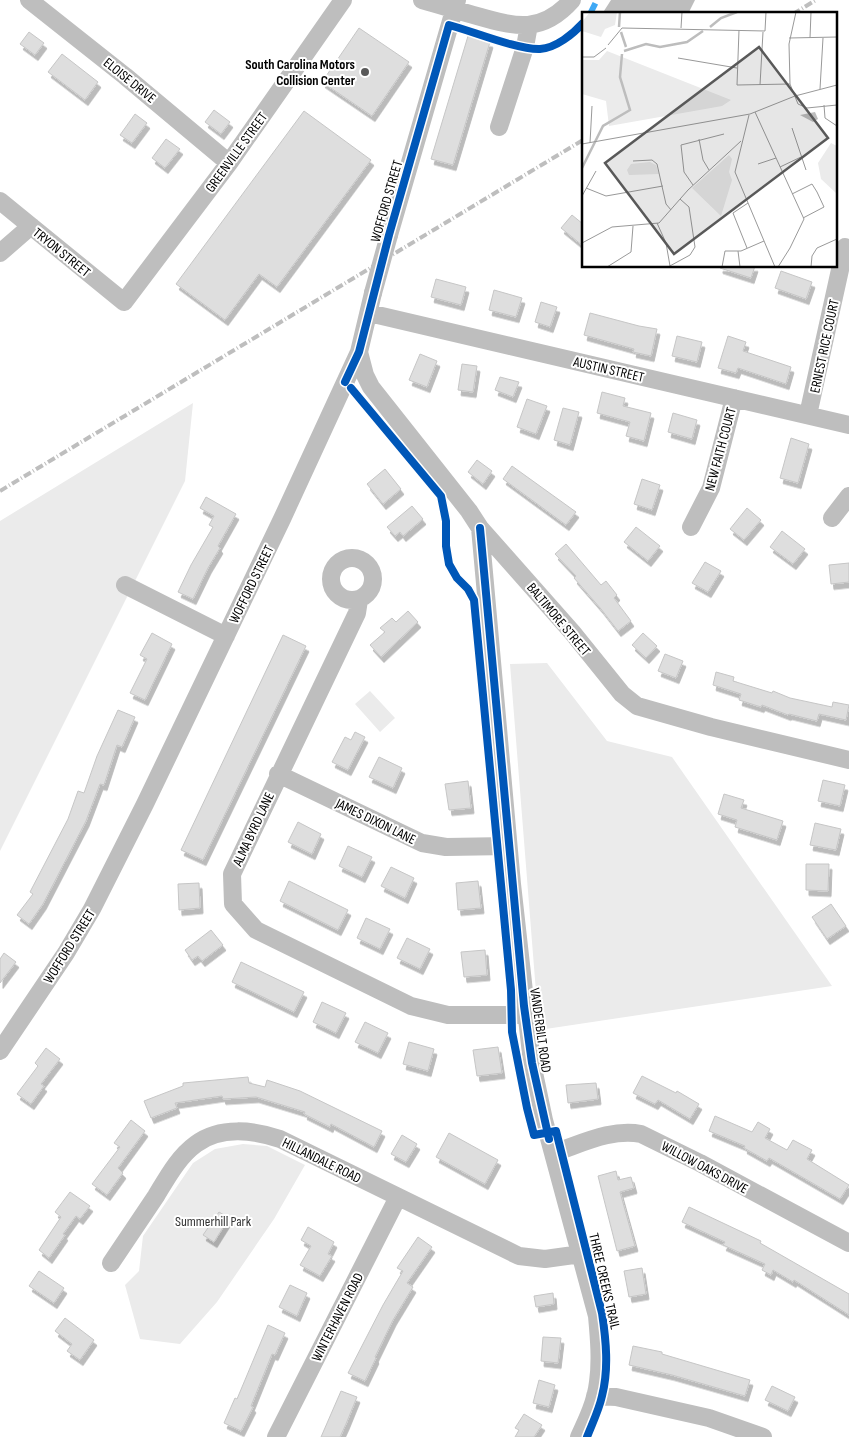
<svg xmlns="http://www.w3.org/2000/svg" width="849" height="1437" viewBox="0 0 849 1437" font-family="'Sofia Sans Condensed',sans-serif">
<style>
.green{fill:#ebebeb}
.water{fill:#bdbdbd}
.building{fill:#dedede;stroke:#c6c6c6;filter:url(#shadow)}
.lines{fill:none;stroke-linecap:round;stroke-linejoin:round}
.minor{stroke:#bebebe;stroke-width:18}
.rail{stroke:#bebebe;stroke-width:4;stroke-dasharray:8 2.5 1 2.5;stroke-linecap:butt}
.minor-bridge{stroke:#bebebe;stroke-width:18}
.quiet{stroke:#3fa9f5;stroke-width:6;stroke-dasharray:12 6;stroke-linecap:butt}
.cycleway-casing{stroke:#fff;stroke-width:11}
.cycleway{stroke:#0057b8;stroke-width:8}
.poi-dot{fill:#595959;stroke:#fff;stroke-width:2}
.labels{text-anchor:middle;stroke-width:4;stroke-linejoin:round;paint-order:stroke}
.poi-label{font-size:14px;font-weight:bold;fill:#000;stroke:#fff;text-anchor:end}
.street-label{font-size:14px;fill:#000;stroke:#fff}
.park-label{font-size:14px;fill:#313131;stroke:#fff}
.inset-river{fill:none;stroke:#bdbdbd;stroke-width:2.5}
.inset-road{fill:none;stroke:#999;stroke-width:1}
.view{fill:#595959;fill-opacity:0.15;stroke:#595959;stroke-width:2.5}
.inset-edge{fill:none;stroke:#000;stroke-width:2.5}
</style>
<defs>
<filter id="shadow"><feDropShadow dx="3" dy="5.5" stdDeviation="0" flood-color="#0004"/></filter>
</defs>
<rect width="100%" height="100%" fill="#fff"/>
<!-- green -->
<path class="green" d="M193,403L185,481L0,851V521Z
M547,663L607,741L672,757L832,986L539,1030L510,664Z
M370,691L395,718L380,732L355,704Z
M243,1144L267,1146L305,1165L274,1219L217,1302L180,1344L140,1339L125,1285L139,1271L143,1236L193,1163L215,1149Z"/>
<!-- water -->
<path class="water" d="M611,0H695L688,14H602Z"/>
<!-- building -->
<path class="building" d="M359,28L409,62L372,116L322,82Z
M29,32L44,43L35,55L20,44Z
M468,36L490,42L453,165L431,159Z
M62,54L98,82L85,100L48,72Z
M214,110L230,122L221,134L205,122Z
M304,111L371,160L277,287L259,274L225,320L176,284Z
M135,114L147,123L132,143L120,135Z
M166,139L180,149L165,168L152,158Z
M572,215L583,224V246L561,228Z
M720,266H755L751,278L720,268Z
M781,271L812,282L806,299L775,288Z
M436,279L466,287L461,305L431,297Z
M494,290L522,298L516,317L489,310Z
M541,302L557,307L550,327L535,322Z
M590,313L639,326L657,329L651,356L633,352L634,349L584,335Z
M677,336L702,342L697,362L672,356Z
M728,336L746,342L743,351L791,367L786,384L738,368L736,373L718,368Z
M420,354L437,361L427,387L409,380Z
M462,364L477,366L473,392L458,390Z
M500,377L519,382L513,397L495,390Z
M602,392L625,398L623,406L651,413L644,441L626,436L630,422L597,413Z
M527,399L547,406L536,434L517,427Z
M563,408L579,412L570,445L554,440Z
M673,413L697,420L692,439L668,432Z
M791,438L809,444L798,483L780,478Z
M477,460L492,471L483,484L468,472Z
M512,466L576,512L566,525L503,479Z
M385,469L401,489L383,504L367,484Z
M642,479L660,485L652,510L634,504Z
M206,497L236,514L218,546L220,548L208,568L193,599L178,592L191,565L213,527L209,525L214,516L200,508Z
M412,506L423,519L403,536L400,532L395,536L387,527Z
M747,508L761,520L744,540L730,529Z
M636,527L660,546L648,561L624,542Z
M782,531L805,549L793,564L770,547Z
M566,544L601,585L606,581L617,595L614,598L631,621L618,631L601,609L574,578L576,576L555,554Z
M705,562L721,571L708,592L692,583Z
M849,563V582L831,584L829,565Z
M408,611L418,622L381,657L370,645L385,632L380,628L392,618L396,622Z
M152,633L172,644L145,700L130,693L147,659L140,655Z
M643,633L657,646L646,658L632,645Z
M283,635L306,646L203,860L181,850Z
M665,654L683,661L676,678L658,671Z
M716,672L734,677L733,681L772,693L773,691L790,698L832,707L833,702L849,705L846,720L819,714L817,721L789,714L788,715L762,705L761,707L739,700L741,694L713,685Z
M118,710L135,717L122,747L117,745L104,785L100,784L86,821L43,904L29,924L17,915L33,894L30,892L68,819L78,791L84,793L97,756Z
M355,732L365,737L348,770L332,762L345,737L351,740Z
M379,757L402,768L393,788L369,777Z
M823,780L845,785L840,806L818,801Z
M468,781L471,808L449,810L445,784Z
M724,794L744,800L741,808L783,821L777,840L735,827L737,820L718,814Z
M298,822L321,834L312,854L288,842Z
M815,823L841,829L836,850L810,845Z
M348,846L372,857L362,877L339,866Z
M806,864H829L828,891L806,890Z
M391,867L414,878L405,898L381,886Z
M289,881L348,910L338,930L280,901Z
M478,881L481,908L458,910L456,883Z
M199,883L200,908L179,910L178,884Z
M831,904L846,926L827,939L812,917Z
M366,918L390,929L380,949L357,938Z
M211,930L223,945L202,961L198,956L192,960L185,950Z
M407,938L430,949L420,969L397,958Z
M485,950L487,975L464,977L461,952Z
M4,953L16,962L0,983V959Z
M241,962L304,992L294,1012L232,982Z
M322,1002L346,1013L336,1033L313,1022Z
M365,1022L388,1033L378,1053L355,1042Z
M409,1042L434,1049L428,1071L403,1064Z
M498,1047L502,1073L477,1076L473,1050Z
M46,1048L60,1059L41,1084L44,1086L31,1104L17,1094L38,1066L35,1063Z
M642,1076L676,1093L677,1091L699,1104L690,1119L658,1100L655,1104L633,1093Z
M248,1077L249,1083L265,1087L267,1080L300,1091L382,1131L374,1147L331,1124L330,1127L304,1114L305,1112L256,1097L223,1099L222,1096L175,1103L177,1108L151,1118L144,1101L183,1086V1083Z
M596,1083L598,1099L568,1103L566,1085Z
M715,1116L752,1132L758,1122L770,1129L765,1138L787,1150L793,1140L812,1150L807,1159L849,1185L840,1199L769,1158L767,1161L744,1148L745,1146L709,1131Z
M131,1120L145,1131L118,1168L123,1173L107,1195L92,1184L120,1147L114,1143Z
M449,1133L498,1160L485,1184L436,1157Z
M402,1135L417,1144L406,1162L391,1154Z
M616,1171L618,1180L631,1177L634,1188L620,1192L635,1246L617,1251L598,1176Z
M70,1192L90,1206L80,1219L76,1216L63,1234L65,1235L49,1258L39,1250L61,1217L55,1212Z
M689,1207L761,1241L760,1243L849,1294V1315L794,1280L793,1282L773,1270L771,1275L762,1270L765,1264L723,1245L725,1242L682,1222Z
M219,1212L229,1218L214,1242L203,1235Z
M308,1227L334,1242L328,1254L332,1256L320,1276L300,1265L311,1246L301,1240Z
M418,1237L432,1247L407,1283L413,1287L393,1320L375,1357L376,1358L365,1381L348,1373L383,1305L403,1271L397,1268Z
M642,1268L646,1294L629,1297L624,1271Z
M39,1271L64,1288L54,1303L29,1286Z
M290,1285L307,1293L297,1316L279,1307Z
M553,1293L554,1304L536,1307L534,1296Z
M65,1318L94,1340L80,1360L67,1351L72,1344L55,1331Z
M268,1325L285,1333L275,1355L272,1354L251,1406L253,1407L241,1431L224,1423L235,1398L237,1399Z
M543,1337L561,1338L558,1363L541,1361Z
M633,1346L662,1352V1354L750,1380L745,1396L672,1375L629,1365Z
M539,1380L555,1385L549,1407L533,1403Z
M772,1386L795,1397L788,1411L765,1400Z
M341,1391L357,1397L346,1424L340,1437H321Z
M524,1414L542,1425L534,1437H515L519,1430L515,1428Z"/>
<g class="lines">
<!-- minor -->
<path class="minor" d="M29,0L125,76L229,163
M422,0C440,5 459,11 477,16C516,27 542,34 572,0
M499,127L525,47L529,25
M0,201L124,302L229,163L343,0
M389,235L457,0
M0,253L31,226
M369,313L849,425
M359,352L365,375L371,387L469,511L480,528L572,632L622,694L637,706L711,727L849,760
M808,415L845,247
M832,518L849,496
M691,527L711,488L734,398
M480,528L512,884L532,1063L544,1120L597,1316C599,1338 601,1361 598,1382C596,1401 587,1420 579,1437
M331 579a21 21 0 1 1 42 0a21 21 0 1 1-42 0Z
M125,585L226,636
M359,600L357,613L232,874L233,904L256,930L411,1006L448,1015H526
M278,774L422,843L446,847L508,846
M0,1051L66,953L92,909L145,804L282,519L359,352L373,293
M553,1153C581,1144 612,1128 641,1134L700,1163L849,1243
M111,1263C126,1241 141,1218 156,1196C167,1178 178,1157 196,1144C220,1126 254,1130 280,1139L519,1256L545,1259L581,1254
M595,1396L616,1397L709,1418L763,1437
M276,1437L398,1197"/>
<!-- rail -->
<path class="rail" d="M793,14L816,0
M0,491L583,140"/>
<!-- minor-bridge -->
<path class="minor-bridge" d="M373,293L389,235"/>
<!-- quiet -->
<path class="quiet" d="M590,14L597,0"/>
<!-- cycleway casing -->
<g class="cycleway-casing">
<path id="cycleway" d="M345,382L359,352L389,235L449,25C472,31 518,50 540,49C556,48 573,34 583,23
M351,388L441,496L446,521V546L449,564L457,578L468,589L474,600L511,990L512,1032L527,1108L534,1135L556,1131L602,1313C606,1340 609,1369 602,1396C599,1410 592,1424 587,1437
M480,528L524,1006L532,1063L549,1139"/>
</g>
<!-- cycleway -->
<use href="#cycleway" class="cycleway"/>
</g>
<!-- markers -->
<circle class="poi-dot" cx="365" cy="72" r="5"/>
<g class="labels">
<!-- poi labels -->
<g class="poi-label">
<text x="355" y="69">South Carolina Motors<tspan x="355" dy="16">Collision Center</tspan></text>
</g>
<!-- street labels -->
<g class="street-label">
<text transform="translate(130 80) rotate(39)" y="5">ELOISE DRIVE</text>
<text transform="translate(236 152) rotate(-54)" y="5">GREENVILLE STREET</text>
<text transform="translate(386 201) rotate(-74)" y="5">WOFFORD STREET</text>
<text transform="translate(62 252) rotate(39)" y="5">TRYON STREET</text>
<text transform="translate(824 346) rotate(-78)" y="5">ERNEST RICE COURT</text>
<text transform="translate(609 369) rotate(13)" y="5">AUSTIN STREET</text>
<text transform="translate(720 449) rotate(-75)" y="5">NEW FAITH COURT</text>
<text transform="translate(251 584) rotate(-64)" y="5">WOFFORD STREET</text>
<text transform="translate(559 619) rotate(50)" y="5">BALTIMORE STREET</text>
<text transform="translate(376 821) rotate(26)" y="5">JAMES DIXON LANE</text>
<text transform="translate(253 829) rotate(-65)" y="5">ALMA BYRD LANE</text>
<text transform="translate(69 946) rotate(-58)" y="5">WOFFORD STREET</text>
<text transform="translate(541 1030) rotate(82)" y="5">VANDERBILT ROAD</text>
<text transform="translate(322 1160) rotate(26)" y="5">HILLANDALE ROAD</text>
<text transform="translate(705 1167) rotate(28)" y="5">WILLOW OAKS DRIVE</text>
<text transform="translate(605 1281) rotate(77)" y="5">THREE CREEKS TRAIL</text>
<text transform="translate(337 1317) rotate(-63)" y="5">WINTERHAVEN ROAD</text>
</g>
<!-- park labels -->
<g class="park-label">
<text x="213" y="1226">Summerhill Park</text>
</g>
</g>
<!-- overview -->
<g transform="translate(582 12)">
<rect width="255" height="255" fill="#fff"/>
<path d="M8,0H35L33,13L23,17L19,25L0,19V10ZM25,39L149,88L140,94L27,114L24,89L0,82V48H17ZM249,131L255,134L254,181L239,167L236,151ZM147,143L150,147L147,160L150,168L139,204L110,176ZM68,150L74,153L77,162L47,163L45,158L49,152Z" fill="#ebebeb"/>
<path d="M233,100L236,107L231,110L218,103Z" fill="#bdbdbd"/>
<path class="inset-river" d="M37,15L38,0M128,15L139,6L155,0M39,20L44,35M42,39L64,32L78,35L105,30L121,19M0,156L21,114L48,98L38,65L40,42"/>
<path class="inset-road" d="M214,0L207,32L208,72L216,92L225,96L255,93M99,16L100,0M157,18L155,73L208,72M207,26L255,25M228,26L229,0M26,33L40,16L183,19L184,0M0,45H12L24,36M96,46L155,56M178,73L181,20M238,77L241,26M242,93L243,106L255,114M173,100L222,207L208,236L196,255M167,103L153,160L193,255M210,116L224,158M117,127L121,148L127,158M8,131L10,94M0,132L168,102L213,84L255,73M51,149L70,148L75,152L84,192L89,198M176,152L194,146M198,155L219,145M111,173L102,160L99,133L142,122M4,176L24,184L81,174M210,182L230,172L235,180L242,195L221,206M0,184L14,159M75,211L84,231L88,254M0,231L30,215L77,211L106,178L159,129M165,236L151,201L166,191M156,239L158,255M25,255L49,240L51,214M86,255L108,243L113,235L107,195L98,187M140,255L143,239H159L182,229M229,255L230,244L235,236L255,227"/>
<path class="view" d="M177,35L246,126L92,242L23,151Z"/>
<rect width="255" height="255" class="inset-edge"/>
</g>
</svg>
